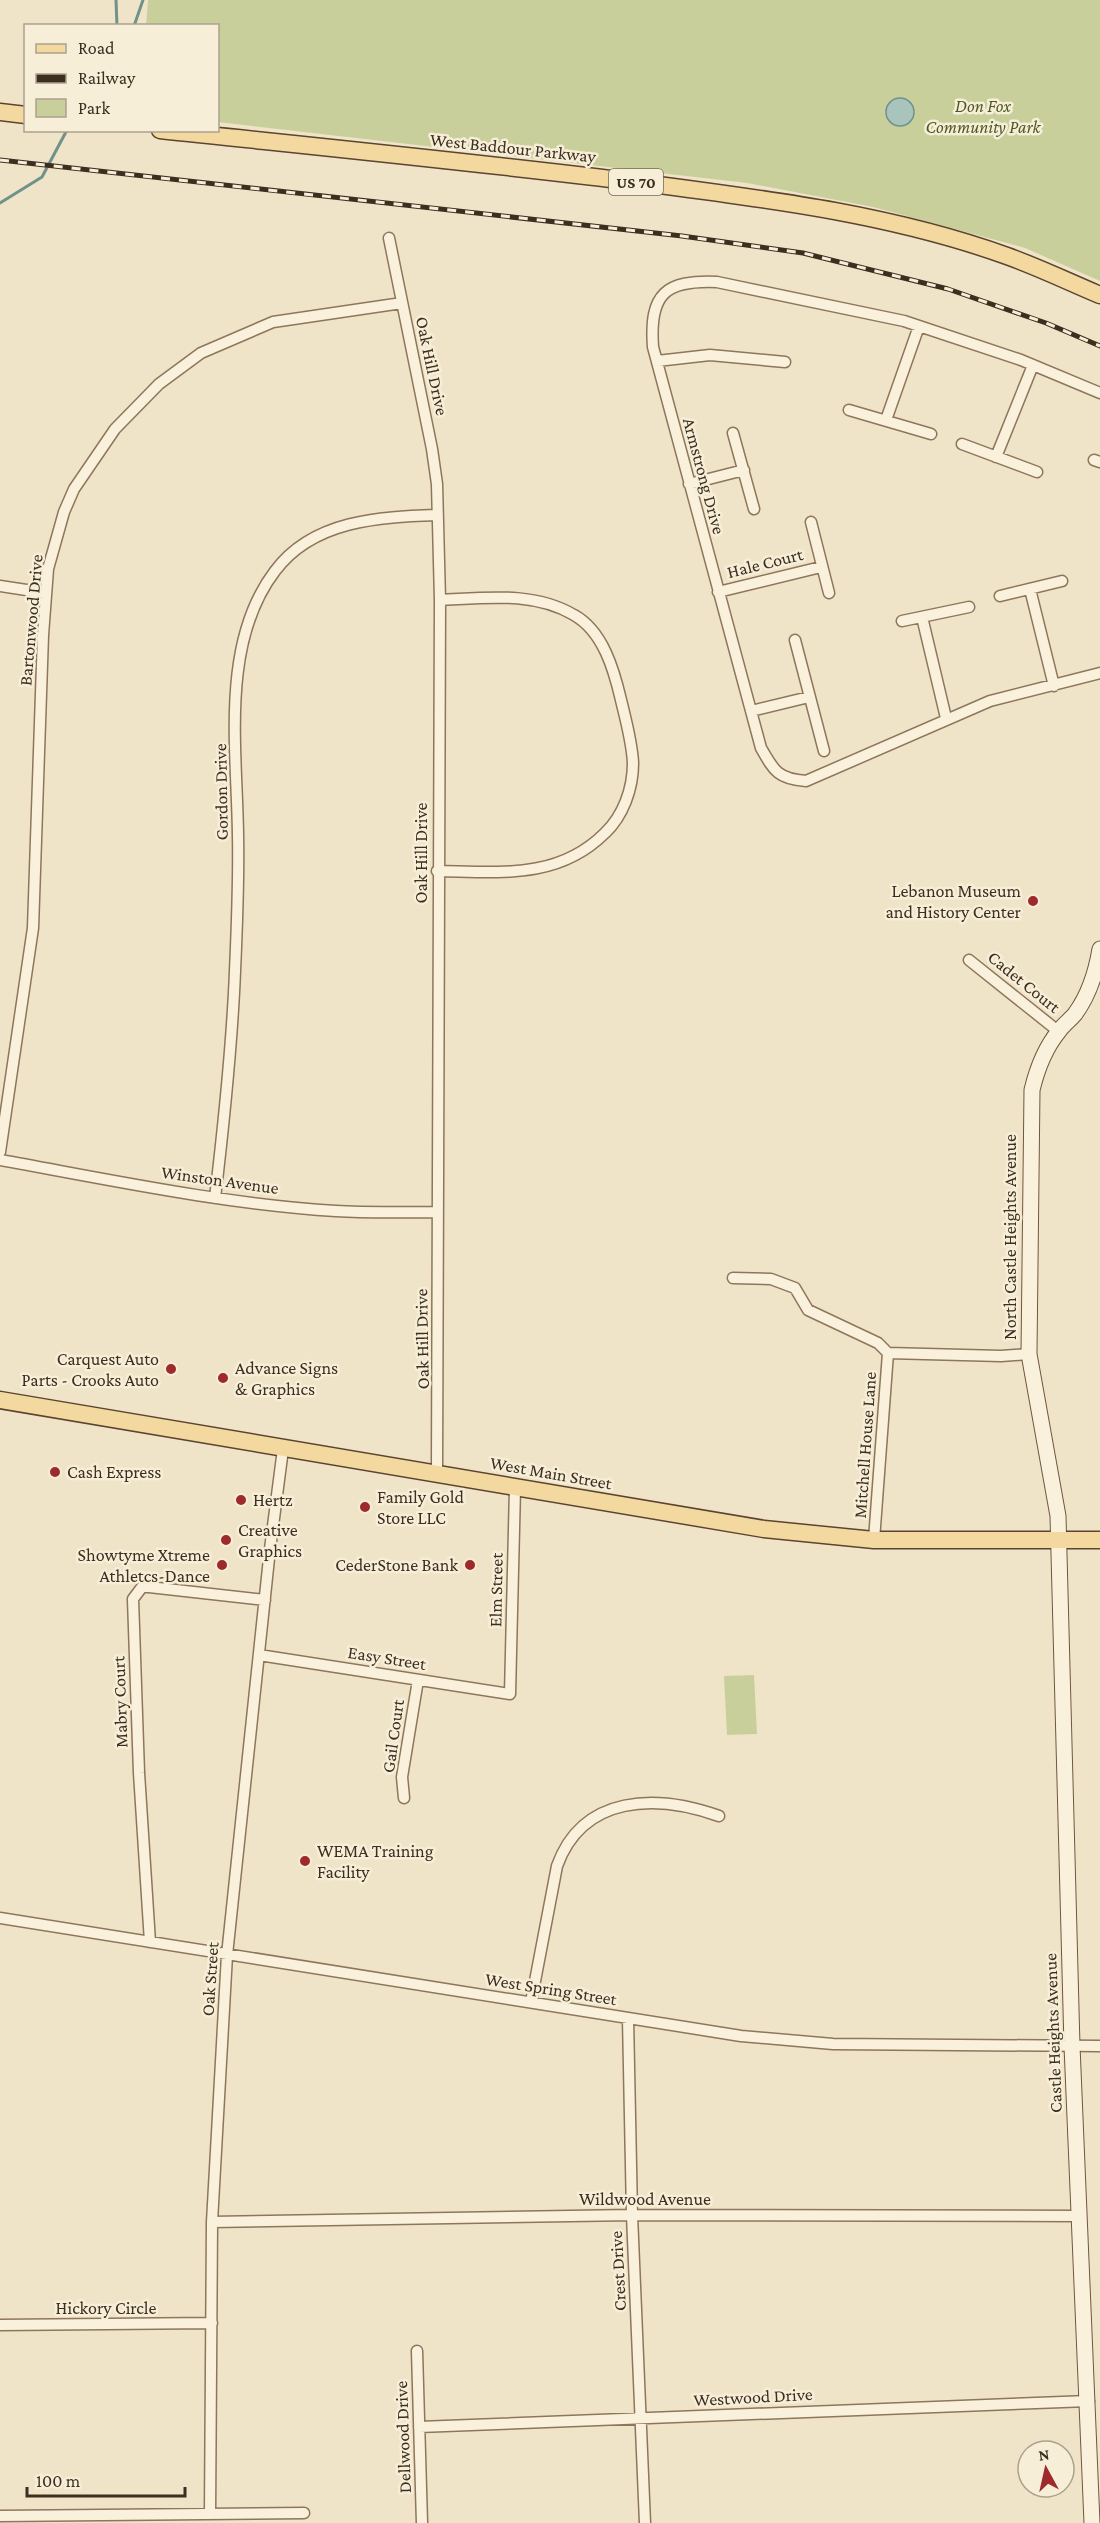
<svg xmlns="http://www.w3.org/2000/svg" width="1100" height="2523" viewBox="0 0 1100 2523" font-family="'Crimson Pro',serif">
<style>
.green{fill:#c9cf9b}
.water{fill:#a9c4bc;stroke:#6f938a;stroke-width:1.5}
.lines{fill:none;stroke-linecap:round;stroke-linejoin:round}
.stream{stroke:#6f938a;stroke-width:3}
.street-casing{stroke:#8d765c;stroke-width:13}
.secondary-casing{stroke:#6f573f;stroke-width:17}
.primary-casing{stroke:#5b4430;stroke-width:19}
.street{stroke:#faf1dc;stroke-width:10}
.secondary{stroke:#faf1dc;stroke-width:15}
.primary{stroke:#f3d9a0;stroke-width:16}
.rail-casing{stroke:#3d2e20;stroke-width:5}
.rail{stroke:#f7eed8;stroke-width:3;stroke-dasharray:9;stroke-linecap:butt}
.poi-dot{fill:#9e2a2b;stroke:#f7eed8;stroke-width:2}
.labels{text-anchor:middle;stroke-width:5;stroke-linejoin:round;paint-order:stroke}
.shield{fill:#f7eed8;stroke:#756857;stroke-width:1.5}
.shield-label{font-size:16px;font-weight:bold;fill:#3d2e20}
.park-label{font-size:18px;font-style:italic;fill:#4d5a26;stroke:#f7eed8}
.street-label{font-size:18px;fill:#3d2e20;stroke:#f7eed8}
.poi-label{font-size:18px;fill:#3d2e20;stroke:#f7eed8;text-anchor:start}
</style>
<rect width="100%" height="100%" fill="#f0e4c8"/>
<!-- green -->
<path class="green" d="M148,0H1100V281L1025,248L873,207L747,183L218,122V26H146Z
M754,1675L757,1734L727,1735L724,1676Z"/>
<!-- water -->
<path class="water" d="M886 112a14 14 0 1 1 28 0a14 14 0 1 1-28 0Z"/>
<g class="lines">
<!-- stream -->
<path class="stream" d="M116,0L117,26
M134,26L143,0
M0,203L42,177L67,130"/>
<!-- street casing -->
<g class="street-casing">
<path id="street" d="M389,238L432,449L437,484L440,600L437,1472
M657,361L710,355L785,362
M1100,393L1021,360L904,321L717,282C666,280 649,293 653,347L761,748C774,771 778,779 806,781L990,701L1100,673
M849,410L931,434
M886,420L919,326
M733,433L754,509
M962,444L1037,472
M996,457L1033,365
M1094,460L1100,462
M689,484L744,470
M811,522L829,593
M0,586L46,593
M1030,589L1054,686
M718,592L821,567
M1000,596L1062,581
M922,617L946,718
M902,621L969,607
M795,640L824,751
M751,711L809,697
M437,871C499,872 558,880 605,833C623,816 633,789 633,763C632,742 626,721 621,700C614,670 603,631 574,615C533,591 485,598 440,600
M969,960L1058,1031
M0,1152L33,928L43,635L48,569L64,512L74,489L115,429L159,384L201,353L273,322L402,303
M0,1160C111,1180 223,1204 336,1211C369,1213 403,1212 437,1212
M215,1198C224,1122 232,1048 235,971C237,926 239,881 238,835C237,749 220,643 275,571C313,520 379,517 437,515
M733,1278L771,1279L795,1288L808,1310L878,1343L888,1353L1001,1356L1029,1354
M874,1540L888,1353
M259,1655L510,1694L515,1488
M404,1798L402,1777L418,1680
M0,1918L741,2036L833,2044L1100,2046
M150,1942L139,1773L133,1599L142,1587H149L265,1600
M531,2002L557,1866C583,1794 657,1794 719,1816
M628,2018L632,2215L645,2523
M212,2222L632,2215L1079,2216
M0,2325L212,2323
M417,2351L422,2523
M419,2427L1089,2401
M210,2514L212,2222L227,1955L270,1549L283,1449
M0,2516L304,2513"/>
</g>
<!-- secondary casing -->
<g class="secondary-casing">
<path id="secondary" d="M1092,2523L1072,2046L1058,1516L1029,1354L1032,1090C1037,1069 1045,1048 1059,1031C1063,1025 1070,1020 1075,1014C1089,995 1096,973 1100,949"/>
</g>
<!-- primary casing -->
<g class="primary-casing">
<path id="primary" d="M0,112L26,115
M160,130C321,147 483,163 644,183C766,199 890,214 1007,256C1038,267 1069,282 1100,295
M0,1400L764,1529L874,1540H1100"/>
</g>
<!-- street -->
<use href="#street" class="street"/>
<!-- secondary -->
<use href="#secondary" class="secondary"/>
<!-- primary -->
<use href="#primary" class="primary"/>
<!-- rail casing -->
<g class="rail-casing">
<path id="rail" d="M0,160L682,236L803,253L948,289L1046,323L1100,346"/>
</g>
<!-- rail -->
<use href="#rail" class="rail"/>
</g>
<!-- markers -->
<g class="poi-dot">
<circle cx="1033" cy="901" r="6"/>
<circle cx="171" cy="1369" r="6"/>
<circle cx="223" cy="1378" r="6"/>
<circle cx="55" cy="1472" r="6"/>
<circle cx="241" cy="1500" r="6"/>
<circle cx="365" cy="1507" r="6"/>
<circle cx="226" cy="1540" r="6"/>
<circle cx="222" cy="1565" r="6"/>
<circle cx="470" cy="1565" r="6"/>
<circle cx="305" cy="1861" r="6"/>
</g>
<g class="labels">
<!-- shield labels -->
<rect class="shield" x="609" y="169" width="54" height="26" rx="4.5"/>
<g class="shield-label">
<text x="636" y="188">US 70</text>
</g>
<!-- park labels -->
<g class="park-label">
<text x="983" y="112">Don Fox<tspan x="983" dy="21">Community Park</tspan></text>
</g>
<!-- street labels -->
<g class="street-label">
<text transform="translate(513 148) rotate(6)" y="6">West Baddour Parkway</text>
<text transform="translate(432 366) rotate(78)" y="6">Oak Hill Drive</text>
<text transform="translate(704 476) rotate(75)" y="6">Armstrong Drive</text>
<text transform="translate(765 563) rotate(-14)" y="6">Hale Court</text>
<text transform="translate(31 620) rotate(-85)" y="6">Bartonwood Drive</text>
<text transform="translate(221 792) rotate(-91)" y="6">Gordon Drive</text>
<text transform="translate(421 853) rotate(-90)" y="6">Oak Hill Drive</text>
<text transform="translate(1024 982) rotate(39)" y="6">Cadet Court</text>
<text transform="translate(220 1180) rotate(8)" y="6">Winston Avenue</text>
<text transform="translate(1010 1237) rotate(-90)" y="6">North Castle Heights Avenue</text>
<text transform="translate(422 1339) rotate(-91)" y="6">Oak Hill Drive</text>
<text transform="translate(865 1445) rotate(-86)" y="6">Mitchell House Lane</text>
<text transform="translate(551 1473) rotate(10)" y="6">West Main Street</text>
<text transform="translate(496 1590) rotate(-89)" y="6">Elm Street</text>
<text transform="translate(387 1658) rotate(9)" y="6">Easy Street</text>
<text transform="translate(120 1702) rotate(-92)" y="6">Mabry Court</text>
<text transform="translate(393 1736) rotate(-82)" y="6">Gail Court</text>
<text transform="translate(210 1979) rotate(-86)" y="6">Oak Street</text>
<text transform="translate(551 1989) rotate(9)" y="6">West Spring Street</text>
<text transform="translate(1053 2033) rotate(-92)" y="6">Castle Heights Avenue</text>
<text x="645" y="2205">Wildwood Avenue</text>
<text transform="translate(618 2271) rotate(-93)" y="6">Crest Drive</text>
<text x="106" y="2314">Hickory Circle</text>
<text transform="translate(753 2397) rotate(-3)" y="6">Westwood Drive</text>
<text transform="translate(403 2437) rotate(-92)" y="6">Dellwood Drive</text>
</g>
<!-- poi labels -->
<g class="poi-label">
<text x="1021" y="897" text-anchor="end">Lebanon Museum<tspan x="1021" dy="21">and History Center</tspan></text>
<text x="159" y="1365" text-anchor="end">Carquest Auto<tspan x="159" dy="21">Parts - Crooks Auto</tspan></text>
<text x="235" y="1374">Advance Signs<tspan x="235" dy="21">&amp; Graphics</tspan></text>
<text x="67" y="1478">Cash Express</text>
<text x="377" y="1503">Family Gold<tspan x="377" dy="21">Store LLC</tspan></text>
<text x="253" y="1506">Hertz</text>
<text x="238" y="1536">Creative<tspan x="238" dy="21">Graphics</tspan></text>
<text x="210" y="1561" text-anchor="end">Showtyme Xtreme<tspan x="210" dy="21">Athletcs-Dance</tspan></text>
<text x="458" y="1571" text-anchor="end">CederStone Bank</text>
<text x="317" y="1857">WEMA Training<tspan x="317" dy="21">Facility</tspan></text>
</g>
</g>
<!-- legend -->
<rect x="24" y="24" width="195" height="108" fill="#f7eed8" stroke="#ada18e" stroke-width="1.5"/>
<rect x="36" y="44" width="30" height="9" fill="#f3d9a0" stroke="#ada18e" stroke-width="1.5"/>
<text x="78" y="54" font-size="18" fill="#3d2e20">Road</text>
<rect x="36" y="74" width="30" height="9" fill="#3d2e20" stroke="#ada18e" stroke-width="1.5"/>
<text x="78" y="84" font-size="18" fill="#3d2e20">Railway</text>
<rect x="36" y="99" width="30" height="18" fill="#c9cf9b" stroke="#ada18e" stroke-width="1.5"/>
<text x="78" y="114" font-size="18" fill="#3d2e20">Park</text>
<!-- north arrow -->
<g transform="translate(1046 2469) rotate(352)"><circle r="28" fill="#f7eed8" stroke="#ada18e" stroke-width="1.5"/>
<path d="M0-4.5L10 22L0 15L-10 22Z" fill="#9e2a2b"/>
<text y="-9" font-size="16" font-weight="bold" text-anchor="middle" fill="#3d2e20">N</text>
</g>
<!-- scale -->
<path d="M27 2487v9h158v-9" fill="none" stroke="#3d2e20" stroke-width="3"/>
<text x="36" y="2487" font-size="18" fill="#3d2e20" stroke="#f7eed8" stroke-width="4.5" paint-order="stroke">100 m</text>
</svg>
